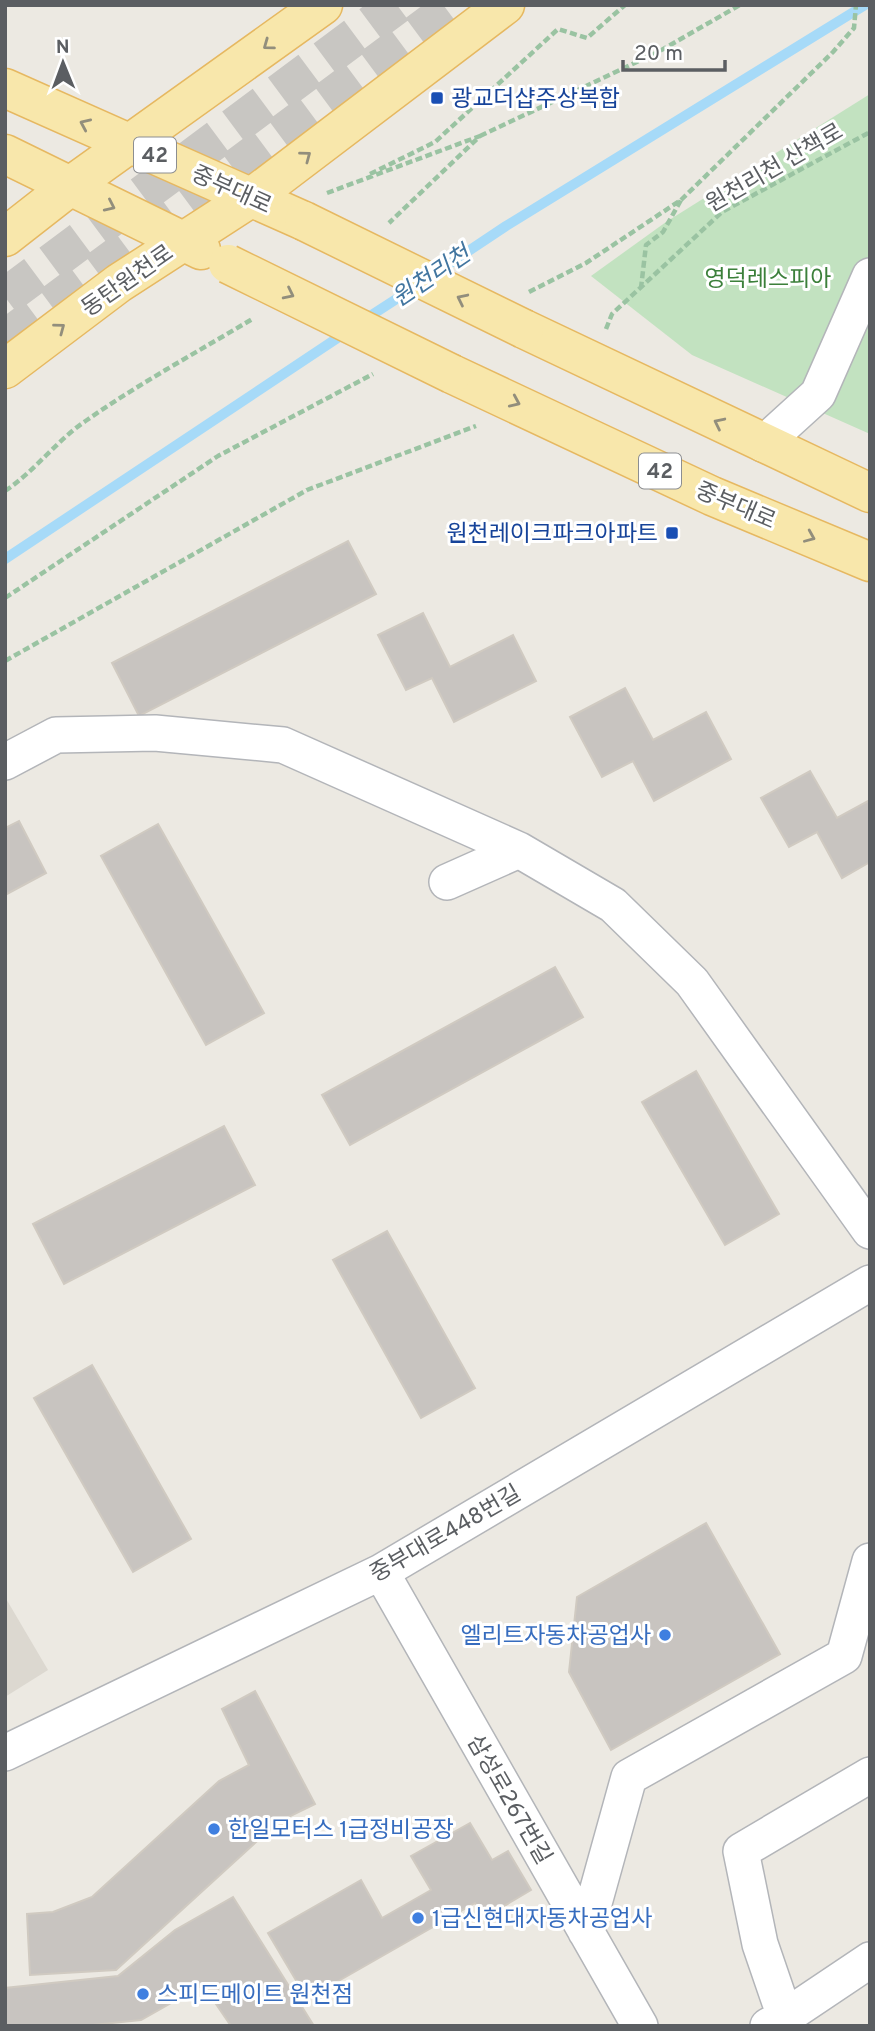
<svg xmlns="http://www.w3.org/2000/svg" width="875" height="2031" viewBox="0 0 875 2031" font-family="Overpass,'Noto Sans KR',sans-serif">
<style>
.education{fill:#dcd8d0}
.green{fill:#c2e2c0}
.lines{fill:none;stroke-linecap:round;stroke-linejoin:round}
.stream{stroke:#a6daf8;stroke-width:10}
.building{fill:#c8c4c0;stroke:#d0cac1;stroke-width:2}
.major-tunnel{stroke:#c8c6c2;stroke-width:38;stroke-dasharray:38 19;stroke-linecap:butt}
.minor-casing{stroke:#b3b5b9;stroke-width:38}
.major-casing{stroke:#e6b861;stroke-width:41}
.path{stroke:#9ac3a2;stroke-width:4.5;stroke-dasharray:7 3.5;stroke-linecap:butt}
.minor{stroke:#fff;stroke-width:35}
.major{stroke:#f8e7ab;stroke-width:38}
.major-bridge-casing{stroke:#e6b861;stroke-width:41;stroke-linecap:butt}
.major-bridge{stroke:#f8e7ab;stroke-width:38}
.oneway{stroke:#928e7c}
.transit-dot{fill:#1a4fb4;stroke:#fff;stroke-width:2.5}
.shop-dot{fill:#3f7fe0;stroke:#fff;stroke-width:2.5}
.labels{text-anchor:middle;stroke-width:6;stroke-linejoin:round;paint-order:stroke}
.shield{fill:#fff;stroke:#8c8e91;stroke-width:2}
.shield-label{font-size:21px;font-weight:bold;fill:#5b5e62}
.transit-label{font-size:23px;fill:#164399;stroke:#fff;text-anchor:start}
.street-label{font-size:23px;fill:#5b5e62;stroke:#fff}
.park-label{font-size:23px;fill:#3c803b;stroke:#fff}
.shop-label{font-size:23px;fill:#366cbe;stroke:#fff;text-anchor:start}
.water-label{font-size:24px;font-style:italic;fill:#4276a0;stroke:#fff}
</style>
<rect width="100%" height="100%" fill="#ece9e2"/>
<!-- education -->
<path class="education" d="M5,1597L48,1670L5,1697Z"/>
<!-- green -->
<path class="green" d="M870,94V434L692,355L591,276L666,222Z"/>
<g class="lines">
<!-- stream -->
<path class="stream" d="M431,276L506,226L865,5
M364,320L418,285
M5,559L348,331"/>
</g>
<!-- building -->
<path class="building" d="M348,541L376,594L139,716L112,663Z
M423,613L450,667L513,635L536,681L454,722L432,678L406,690L378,635Z
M625,688L653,740L706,712L731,759L654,801L633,761L602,777L570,717Z
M810,771L837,818L870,800V862L842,878L817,832L789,847L761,798Z
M19,821L46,873L5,895V828Z
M158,824L264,1013L206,1045L101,856Z
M555,967L583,1017L350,1145L322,1095Z
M696,1071L779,1214L725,1245L642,1102Z
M224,1126L255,1185L64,1284L33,1224Z
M387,1231L475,1388L421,1418L333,1260Z
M92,1365L191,1539L133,1572L34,1398Z
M706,1523L780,1654L611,1750L569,1672L577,1597Z
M255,1691L315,1804L278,1822L116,1970L30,1975L27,1914L53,1912L92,1897L219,1781L249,1765L222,1709Z
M470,1823L492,1860L508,1851L531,1890L484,1918L475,1903L307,1999L268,1933L361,1880L382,1918L431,1890L411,1856Z
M233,1897L314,2026H231L203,1985L141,2020L83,2026H5V1988L118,1976L175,1930Z"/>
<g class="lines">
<!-- major-tunnel -->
<path class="major-tunnel" d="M5,297L397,5
M5,339L455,5"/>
<!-- minor casing -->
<g class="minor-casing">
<path id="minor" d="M763,444L818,394L870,276
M5,762L56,735L155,733L283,745L519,850
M447,882L519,850L613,905L692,982L870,1231
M381,1572L640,2026
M5,1753L381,1572L870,1283
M586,1932L629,1777L844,1656L870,1561
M785,2017L760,1944L741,1851L870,1775
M768,2026L785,2017L870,1960"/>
</g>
<!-- major casing -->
<g class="major-casing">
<path id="major" d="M5,88L304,221
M5,154L201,250
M5,237L69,187L323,5
M524,329L870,493
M5,369L119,283L252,197L505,5
M452,374L712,496L870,562"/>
</g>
<!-- path -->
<path class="path" d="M480,136L658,52L740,5
M370,174L435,142L558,29L587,38L625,5
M327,193L480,136L389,223
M681,200L833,52L854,28L856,5
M529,292L586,263L681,200L663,232L646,245L641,288
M606,329L612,314L722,212L870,132
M5,491C35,471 57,440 87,420C140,383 199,351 254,318
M5,598L218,456L373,374
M5,661L307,490L476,426"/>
<!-- minor -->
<use href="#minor" class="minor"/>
<!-- major -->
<use href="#major" class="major"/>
<!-- major-bridge casing -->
<g class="major-bridge-casing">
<path id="major-bridge" d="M304,221L524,329
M228,264L452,374"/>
</g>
<!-- major-bridge -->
<use href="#major-bridge" class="major-bridge"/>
</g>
<!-- one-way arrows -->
<defs><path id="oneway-chevron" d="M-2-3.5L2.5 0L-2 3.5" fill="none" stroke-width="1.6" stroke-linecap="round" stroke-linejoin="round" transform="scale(1.75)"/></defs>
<g class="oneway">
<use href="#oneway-chevron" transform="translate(268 45) rotate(144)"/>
<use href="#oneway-chevron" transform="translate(85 124) rotate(-156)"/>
<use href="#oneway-chevron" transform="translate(306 156) rotate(-37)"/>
<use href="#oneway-chevron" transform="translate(110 206) rotate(25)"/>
<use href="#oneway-chevron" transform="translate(289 294) rotate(26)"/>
<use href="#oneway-chevron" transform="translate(462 299) rotate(-154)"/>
<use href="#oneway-chevron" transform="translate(60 328) rotate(-37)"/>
<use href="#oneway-chevron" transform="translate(515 402) rotate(24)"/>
<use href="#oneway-chevron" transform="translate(719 423) rotate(-154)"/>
<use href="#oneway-chevron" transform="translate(810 537) rotate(23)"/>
</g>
<!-- markers -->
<g class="transit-dot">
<rect x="430" y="91" width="14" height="14" rx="3.5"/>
<rect x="665" y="526" width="14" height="14" rx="3.5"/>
</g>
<g class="shop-dot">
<circle cx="665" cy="1635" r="7"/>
<circle cx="214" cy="1829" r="7"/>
<circle cx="418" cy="1918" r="7"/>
<circle cx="143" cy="1994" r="7"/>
</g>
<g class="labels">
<!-- shield labels -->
<g class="shield">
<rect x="134" y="137.5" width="42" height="35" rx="5"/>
<rect x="639" y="453.5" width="42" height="35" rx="5"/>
</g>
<g class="shield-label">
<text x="155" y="162">42</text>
<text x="660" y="478">42</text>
</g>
<!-- transit labels -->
<g class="transit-label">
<text x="451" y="106">광교더샵주상복합</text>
<text x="658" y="541" text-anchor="end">원천레이크파크아파트</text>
</g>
<!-- street labels -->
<g class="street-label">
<text transform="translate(774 167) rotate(-30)" y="8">원천리천 산책로</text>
<text transform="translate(232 189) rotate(24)" y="8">중부대로</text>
<text transform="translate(127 280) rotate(-35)" y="8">동탄원천로</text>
<text transform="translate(736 505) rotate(23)" y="8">중부대로</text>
<text transform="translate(445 1533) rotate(-30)" y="8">중부대로448번길</text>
<text transform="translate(510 1799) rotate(60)" y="8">삼성로267번길</text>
</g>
<!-- park labels -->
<g class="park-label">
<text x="768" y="286">영덕레스피아</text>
</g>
<!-- shop labels -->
<g class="shop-label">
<text x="651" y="1643" text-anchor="end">엘리트자동차공업사</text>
<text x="228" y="1837">한일모터스 1급정비공장</text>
<text x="432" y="1926">1급신현대자동차공업사</text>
<text x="157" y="2002">스피드메이트 원천점</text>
</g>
<!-- water labels -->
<g class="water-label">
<text transform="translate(431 276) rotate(-34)" y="8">원천리천</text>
</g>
</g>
<!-- border -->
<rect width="875" height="2031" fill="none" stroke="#5b5e62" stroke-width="14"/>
<!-- north arrow -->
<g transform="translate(63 63) rotate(359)" stroke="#ffffff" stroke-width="5" paint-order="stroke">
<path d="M0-5L12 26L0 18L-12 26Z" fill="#5b5e62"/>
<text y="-10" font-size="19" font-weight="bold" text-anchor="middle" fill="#5b5e62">N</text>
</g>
<!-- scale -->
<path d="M623 60v10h102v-10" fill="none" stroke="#5b5e62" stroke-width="3.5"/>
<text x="634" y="60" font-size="21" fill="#5b5e62" stroke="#ffffff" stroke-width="5" paint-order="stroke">20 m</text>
</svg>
